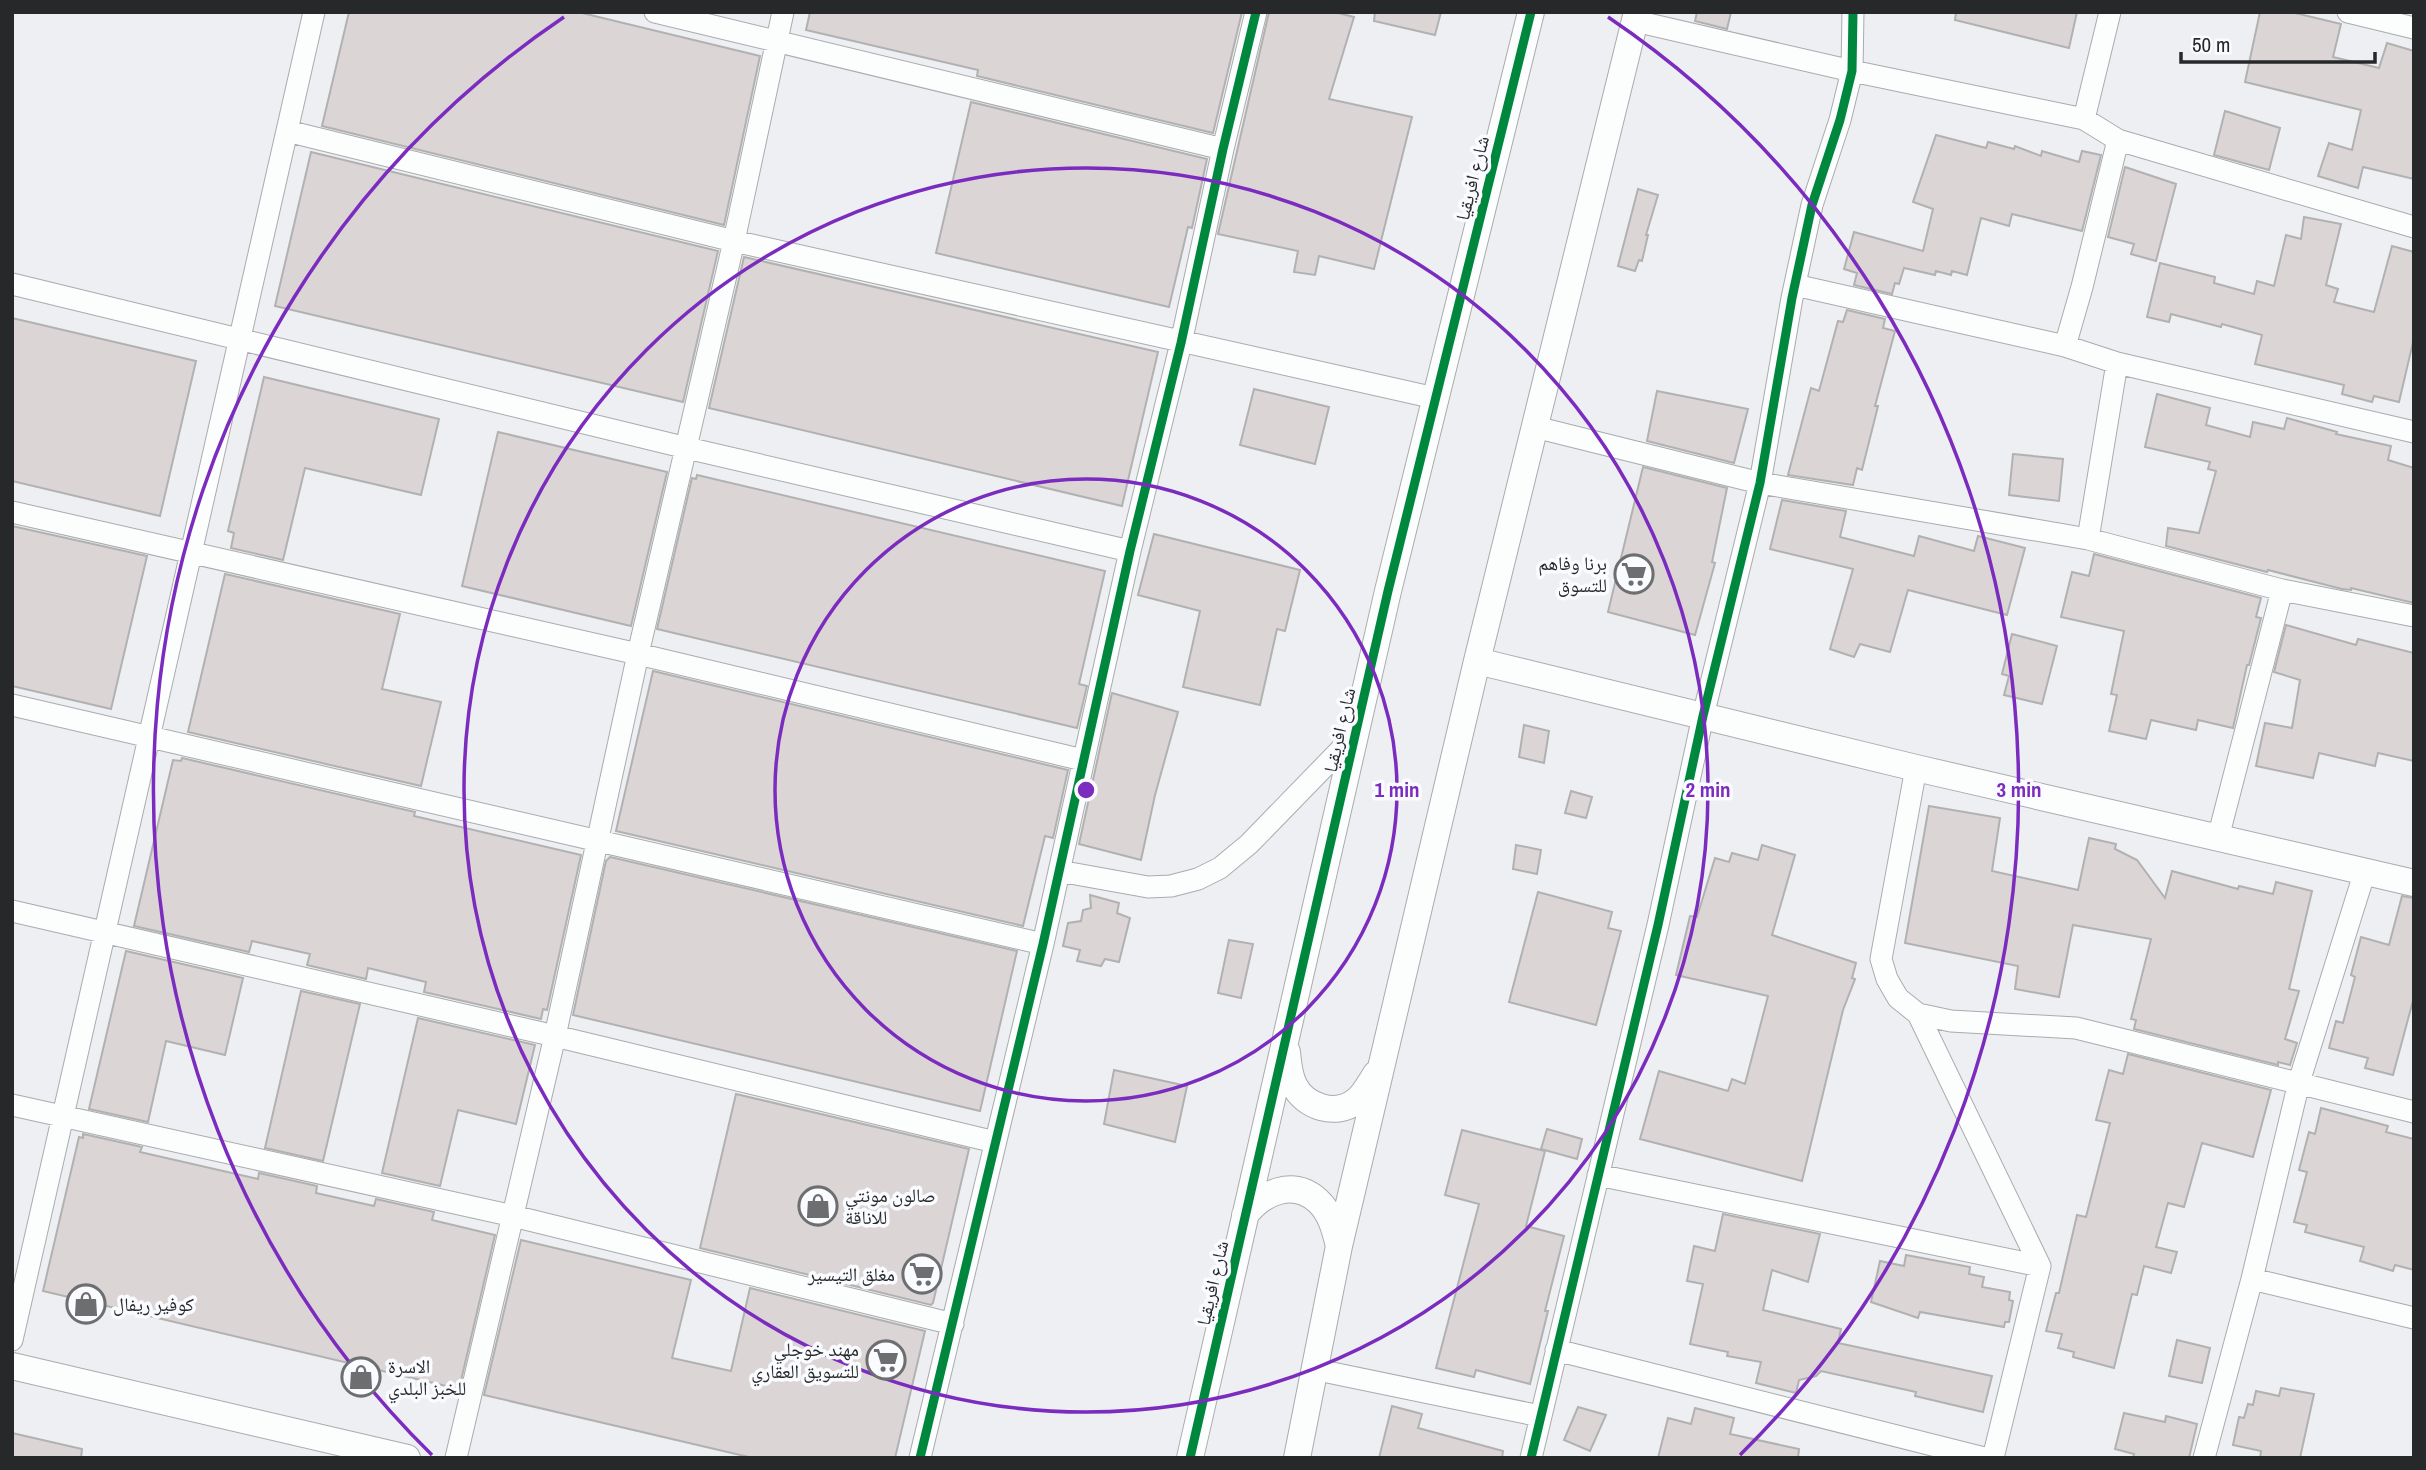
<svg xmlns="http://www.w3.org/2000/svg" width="2426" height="1470" viewBox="0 0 2426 1470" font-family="'Archivo Narrow','Noto Naskh Arabic',sans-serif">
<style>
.building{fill:#dcd5d6;stroke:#b2b1b2;stroke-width:2}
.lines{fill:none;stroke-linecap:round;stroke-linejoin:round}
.minor-casing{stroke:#aaabae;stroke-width:23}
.tertiary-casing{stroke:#aaabae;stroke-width:28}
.minor{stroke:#fcfdfd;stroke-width:21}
.tertiary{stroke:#fcfdfd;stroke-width:26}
.cycleway-casing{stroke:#f9fbfe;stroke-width:13}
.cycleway{stroke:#00873e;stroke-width:9}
.ring{fill:none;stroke:#7b2cbf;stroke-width:3.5}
.labels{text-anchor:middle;stroke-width:7;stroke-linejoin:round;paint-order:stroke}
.street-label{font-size:19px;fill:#26282a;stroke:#f9fbfe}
.poi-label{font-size:19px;fill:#26282a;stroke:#f9fbfe;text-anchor:end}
.centre{fill:#7b2cbf;stroke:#f9fbfe;stroke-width:3.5}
.ring-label{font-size:21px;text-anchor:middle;font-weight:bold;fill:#7b2cbf;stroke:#f9fbfe;stroke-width:7;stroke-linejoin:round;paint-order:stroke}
</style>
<rect width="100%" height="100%" fill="#edeff2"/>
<!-- building -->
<path class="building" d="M349,12H578L760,56L724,225L322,126Z
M810,12H1242L1213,133L977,76L978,70L806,30Z
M1269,12H1334L1354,17L1329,99L1412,117L1374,269L1319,256L1315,275L1294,272L1298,251L1218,234Z
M1375,12H1441L1435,35L1374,21Z
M1697,12H1731L1727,29L1695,21Z
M1956,12H2077L2069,48L1955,20Z
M2260,12H2291L2341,24L2333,57L2379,68L2387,43L2414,51V179L2363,167L2358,188L2318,176L2329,143L2352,150L2361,110L2245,82Z
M971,102L1207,159L1192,228L1188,227L1169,307L936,253Z
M2225,111L2280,128L2269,170L2214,155Z
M1936,135L1986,148L1988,142L2014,149L2015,146L2041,156L2042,151L2079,162L2082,151L2101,155L2082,231L2012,214L2009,226L1981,218L1967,275L1952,271L1951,275L1936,271L1935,275L1904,268L1899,284L1895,283L1892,294L1854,285L1857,273L1844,269L1854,232L1923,251L1933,209L1913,202Z
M311,152L718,251L683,402L275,306Z
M2125,167L2176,184L2156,261L2131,254L2134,244L2108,237Z
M1638,189L1658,195L1646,235H1648L1642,261L1639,260L1635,271L1618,266Z
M2304,217L2341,224L2326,285L2338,289L2334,302L2374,312L2392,246L2414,252V338L2399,402L2374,396L2372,402L2342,394L2344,385L2255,364L2262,335L2222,324L2221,327L2171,314L2169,322L2147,317L2160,263L2215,277L2214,283L2254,294L2257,281L2274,286L2286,235L2301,239Z
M744,257L1158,352L1122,506L709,408Z
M1847,310L1885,319L1883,328L1895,331L1875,406H1878L1862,470L1857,468L1853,485L1788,475L1811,388L1819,391L1838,321L1843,322Z
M12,318L196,361L160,516L12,481Z
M264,377L439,419L421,495L305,468L283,560L231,548L234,533L228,531Z
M1254,389L1329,407L1315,464L1240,445Z
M1657,391L1748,409L1734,463L1647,441Z
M2157,394L2210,408L2206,425L2250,437L2253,422L2284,429L2287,418L2337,432L2336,434L2391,446L2388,460L2414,468V603L2351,588V590L2342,589L2268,570L2267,572L2166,546L2168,528L2199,533L2216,471L2208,469L2210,462L2145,447Z
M498,432L667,472L631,626L462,586Z
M2013,454L2063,459L2059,501L2009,495Z
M1643,467L1727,488L1712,562L1715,563L1695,635L1608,612Z
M697,475L1105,571L1079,684L1087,686L1077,728L657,629L692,478L696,479Z
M1782,500L1846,511L1840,537L1914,556L1919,536L1974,551L1978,536L2025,548L2007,615L1908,590L1890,652L1860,644L1854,657L1830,649L1853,569L1770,549Z
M12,526L147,556L111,709L12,686Z
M1154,534L1300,570L1285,631L1277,629L1260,705L1183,687L1200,611L1138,595Z
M2094,554L2261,598L2256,617L2261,618L2249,665H2247L2233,728L2198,720L2196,730L2151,720L2146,739L2109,731L2117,695L2111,694L2124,631L2061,617L2072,572L2089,576Z
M225,574L400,614L382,689L441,702L421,786L188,732Z
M2286,625L2356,645L2358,639L2414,653V761L2378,753L2375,766L2319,753L2313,778L2256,766L2265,723L2292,728L2300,680L2274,672Z
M2012,634L2057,646L2042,704L2004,695L2009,676L2002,674Z
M653,671L1068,770L1053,838L1045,836L1023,926L616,831Z
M1112,693L1178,712L1155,795L1141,860L1079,844Z
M1524,725L1549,731L1544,763L1519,757Z
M182,758L415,812L414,816L581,855L547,1010L543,1009L541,1019L424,992L426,982L368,968L366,979L307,965L310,954L252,941L249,952L134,926L173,760L181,761Z
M1571,791L1592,797L1586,818L1565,813Z
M1929,806L2000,818L1992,871L2078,890L2089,838L2116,844L2115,849L2137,860L2165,898L2172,871L2238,889L2239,886L2273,894L2276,882L2312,891L2289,989L2299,991L2285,1039L2297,1043L2290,1065L2278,1062V1065L2134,1029L2136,1020L2131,1019L2151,939L2073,925L2059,997L2015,989L2018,966L1905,943Z
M1516,845L1541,850L1537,874L1513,869Z
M1762,845L1795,855L1772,935L1856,963L1852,978L1855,979L1843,1010L1802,1181L1640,1139L1659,1071L1728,1091L1732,1079L1745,1084L1768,996L1676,975L1690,916L1697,917L1715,858L1729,862L1732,853L1758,860Z
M610,857L1017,951L980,1111L573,1015L606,861Z
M1538,892L1612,912L1608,928L1621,931L1596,1025L1509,1002Z
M1090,895L1119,903L1117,913L1130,918L1119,962L1105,959L1101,966L1077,961L1080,950L1063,946L1068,923L1081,921L1083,910L1091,908Z
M2402,896L2414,898V997L2393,1075L2365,1068L2368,1058L2329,1048L2336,1021L2343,1023L2355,977L2351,975L2361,937L2389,945Z
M1229,940L1253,944L1241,998L1218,993Z
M126,951L243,978L225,1055L166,1041L148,1122L89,1109Z
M301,991L360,1004L323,1161L265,1148Z
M418,1018L535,1045L516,1124L458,1110L440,1186L382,1173Z
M2128,1054L2271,1090L2253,1157L2202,1143L2184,1207L2168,1203L2156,1247L2177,1252L2171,1273L2144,1266L2137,1295L2132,1294L2114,1368L2073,1357L2074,1352L2058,1348L2062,1334L2046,1331L2056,1293H2059L2077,1215L2086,1217L2110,1123L2096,1120L2109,1070L2123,1074Z
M1114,1070L1187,1086L1175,1142L1104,1124Z
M736,1094L969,1149L933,1303L931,1305L700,1248Z
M2321,1108L2388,1126L2386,1132L2414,1139V1270L2395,1265L2393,1271L2360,1261L2364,1247L2305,1232L2307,1225L2294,1222L2307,1172L2299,1170L2309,1132L2315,1134Z
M1547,1129L1582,1139L1577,1159L1541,1149Z
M1462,1130L1545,1151L1526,1226L1564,1236L1545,1311H1548L1530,1384L1476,1370L1474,1377L1436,1368L1479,1204L1445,1195Z
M83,1134L142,1147L140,1152L258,1179L259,1173L317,1186L316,1193L374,1206L376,1199L434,1212L432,1220L495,1235L459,1389L43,1291L79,1137L83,1138Z
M1723,1214L1820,1234L1808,1282L1772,1270L1763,1310L1841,1329L1838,1343L1992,1376L1983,1412L1915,1396L1916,1392L1821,1371L1816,1376L1799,1380L1796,1393L1756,1383L1761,1362L1727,1356L1728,1352L1690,1344L1703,1284L1687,1281L1694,1246L1715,1251Z
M521,1240L691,1280L672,1358L731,1371L750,1288L925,1331L895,1458H753L484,1395Z
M1906,1255L1970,1267L1969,1274L1984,1277L1982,1287L2010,1292L2009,1300L2013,1301L2009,1322H2005L2004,1327L1920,1312L1918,1318L1871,1302L1880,1261L1904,1266Z
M2177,1340L2210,1348L2202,1383L2169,1376Z
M2281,1388L2314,1394L2300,1458H2260L2261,1451L2233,1445L2239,1417L2244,1418L2248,1404L2253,1405L2256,1391L2279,1396Z
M1392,1406L1422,1414L1418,1428L1503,1451L1502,1458H1379Z
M1578,1407L1606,1415L1590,1451L1564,1440Z
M1695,1408L1734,1418L1730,1434L1799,1449L1798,1458H1658L1668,1418L1691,1424Z
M2124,1413L2165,1422L2166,1416L2197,1424L2189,1458H2133L2134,1454L2115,1449Z
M12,1433L82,1449L81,1458H12Z"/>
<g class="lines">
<!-- minor casing -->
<g class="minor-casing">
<path id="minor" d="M655,12L1223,149
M2348,12L2414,28
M1635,21L1852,71L2084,119
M287,131L734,241L1435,398
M2118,140L2414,227
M12,284L687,448L1130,551
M1795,285L2065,346L2117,363L2414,432
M2065,346L2082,287L2118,140L2084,119L2110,12
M1535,427L1760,483L2088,539L2282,590L2414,616
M12,512L638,654L1083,760
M2088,539L2117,363
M12,705L1043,944
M1916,768L1881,959L1887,979L1898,998L1918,1014L1951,1021L2076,1028L2414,1112
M2218,838L2282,590
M1059,871L1148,887L1171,886L1198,879L1220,868L1249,844L1355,735
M12,911L555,1036L995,1142
M1918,1014L2040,1266L1993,1458
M12,1105L513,1216L953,1324
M1598,1175L2040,1266
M2252,1279L2414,1318
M12,1340L314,12
M1556,1350L1984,1458
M1313,1369L1540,1416
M456,1458L555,1036L638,654L734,241L783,12
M920,1458L1043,944L1130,551L1181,343L1223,149L1256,12
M1531,1458L1658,925L1703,716L1760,483L1792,298L1812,205L1840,120L1852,71L1853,12
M2204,1458L2252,1279L2299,1082L2365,871"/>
</g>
<!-- tertiary casing -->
<g class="tertiary-casing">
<path id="tertiary" d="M1477,661L1916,768L2414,883
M1287,1052C1288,1063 1289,1075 1294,1085C1305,1107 1336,1117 1356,1101C1364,1095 1370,1083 1376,1074
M1245,1215C1262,1193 1293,1178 1318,1201C1331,1213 1335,1230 1339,1246
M12,1366L407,1458
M1190,1458L1388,591L1531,12
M1297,1458L1339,1246L1477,661L1637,12"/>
</g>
<!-- minor -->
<use href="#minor" class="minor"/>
<!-- tertiary -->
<use href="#tertiary" class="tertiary"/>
<!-- cycleway casing -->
<g class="cycleway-casing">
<path id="cycleway" d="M920,1458L1043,944L1130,551L1181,343L1223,149L1256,12
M1190,1458L1388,591L1531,12
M1531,1458L1658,925L1703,716L1760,483L1792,298L1812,205L1840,120L1852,71L1853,12"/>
</g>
<!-- cycleway -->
<use href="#cycleway" class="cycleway"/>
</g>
<!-- distance rings -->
<g class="ring">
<circle cx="1086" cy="790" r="311"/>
<circle cx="1086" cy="790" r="622"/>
<path d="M432 1455A933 933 0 0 1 564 17M1608 17A933 933 0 0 1 1740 1455"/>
</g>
<!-- icons -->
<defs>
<g id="supermarket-ring" transform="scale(2.0125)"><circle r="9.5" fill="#f9fbfe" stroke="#6c6e70" stroke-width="1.5"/><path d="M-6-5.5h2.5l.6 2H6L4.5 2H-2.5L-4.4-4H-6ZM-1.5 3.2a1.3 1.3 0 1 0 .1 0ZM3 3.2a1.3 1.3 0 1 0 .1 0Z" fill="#6c6e70"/></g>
<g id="shop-ring" transform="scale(2.0125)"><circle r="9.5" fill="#f9fbfe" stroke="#6c6e70" stroke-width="1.5"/><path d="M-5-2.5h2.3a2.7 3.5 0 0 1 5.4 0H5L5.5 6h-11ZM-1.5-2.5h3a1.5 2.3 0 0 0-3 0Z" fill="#6c6e70"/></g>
</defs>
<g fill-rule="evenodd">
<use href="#supermarket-ring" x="1634" y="574"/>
<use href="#shop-ring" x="818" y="1206"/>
<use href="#supermarket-ring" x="922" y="1274"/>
<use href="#shop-ring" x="86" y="1304"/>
<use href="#supermarket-ring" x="886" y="1360"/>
<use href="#shop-ring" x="361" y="1377"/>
</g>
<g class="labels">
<!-- street labels -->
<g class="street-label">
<text transform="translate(1472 178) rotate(-76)" y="7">شارع افريقيا</text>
<text transform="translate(1339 730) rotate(-77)" y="7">شارع افريقيا</text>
<text transform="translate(1212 1283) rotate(-77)" y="7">شارع افريقيا</text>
</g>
<!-- poi labels -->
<g class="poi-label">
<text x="1607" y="570">برنا وفاهم<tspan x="1607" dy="22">للتسوق</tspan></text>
<text x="845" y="1202" text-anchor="start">صالون مونتي<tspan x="845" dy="22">للاناقة</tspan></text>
<text x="895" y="1281">مغلق التيسير</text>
<text x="113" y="1311" text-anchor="start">كوفير ريفال</text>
<text x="859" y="1356">مهند خوجلي<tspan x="859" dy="22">للتسويق العقاري</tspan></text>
<text x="388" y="1373" text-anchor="start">الاسرة<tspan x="388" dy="22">للخبز البلدي</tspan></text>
</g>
</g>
<circle cx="1086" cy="790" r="10" class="centre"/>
<g class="ring-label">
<text x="1397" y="797">1 min</text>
<text x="1708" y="797">2 min</text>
<text x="2019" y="797">3 min</text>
</g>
<!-- border -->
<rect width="2426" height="1470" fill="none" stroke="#26282a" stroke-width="28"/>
<!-- scale -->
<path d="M2181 52v10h194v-10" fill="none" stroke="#26282a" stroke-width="3.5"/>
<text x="2192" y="52" font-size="21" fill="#26282a" stroke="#f9fbfe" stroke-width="5" paint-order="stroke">50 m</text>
</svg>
